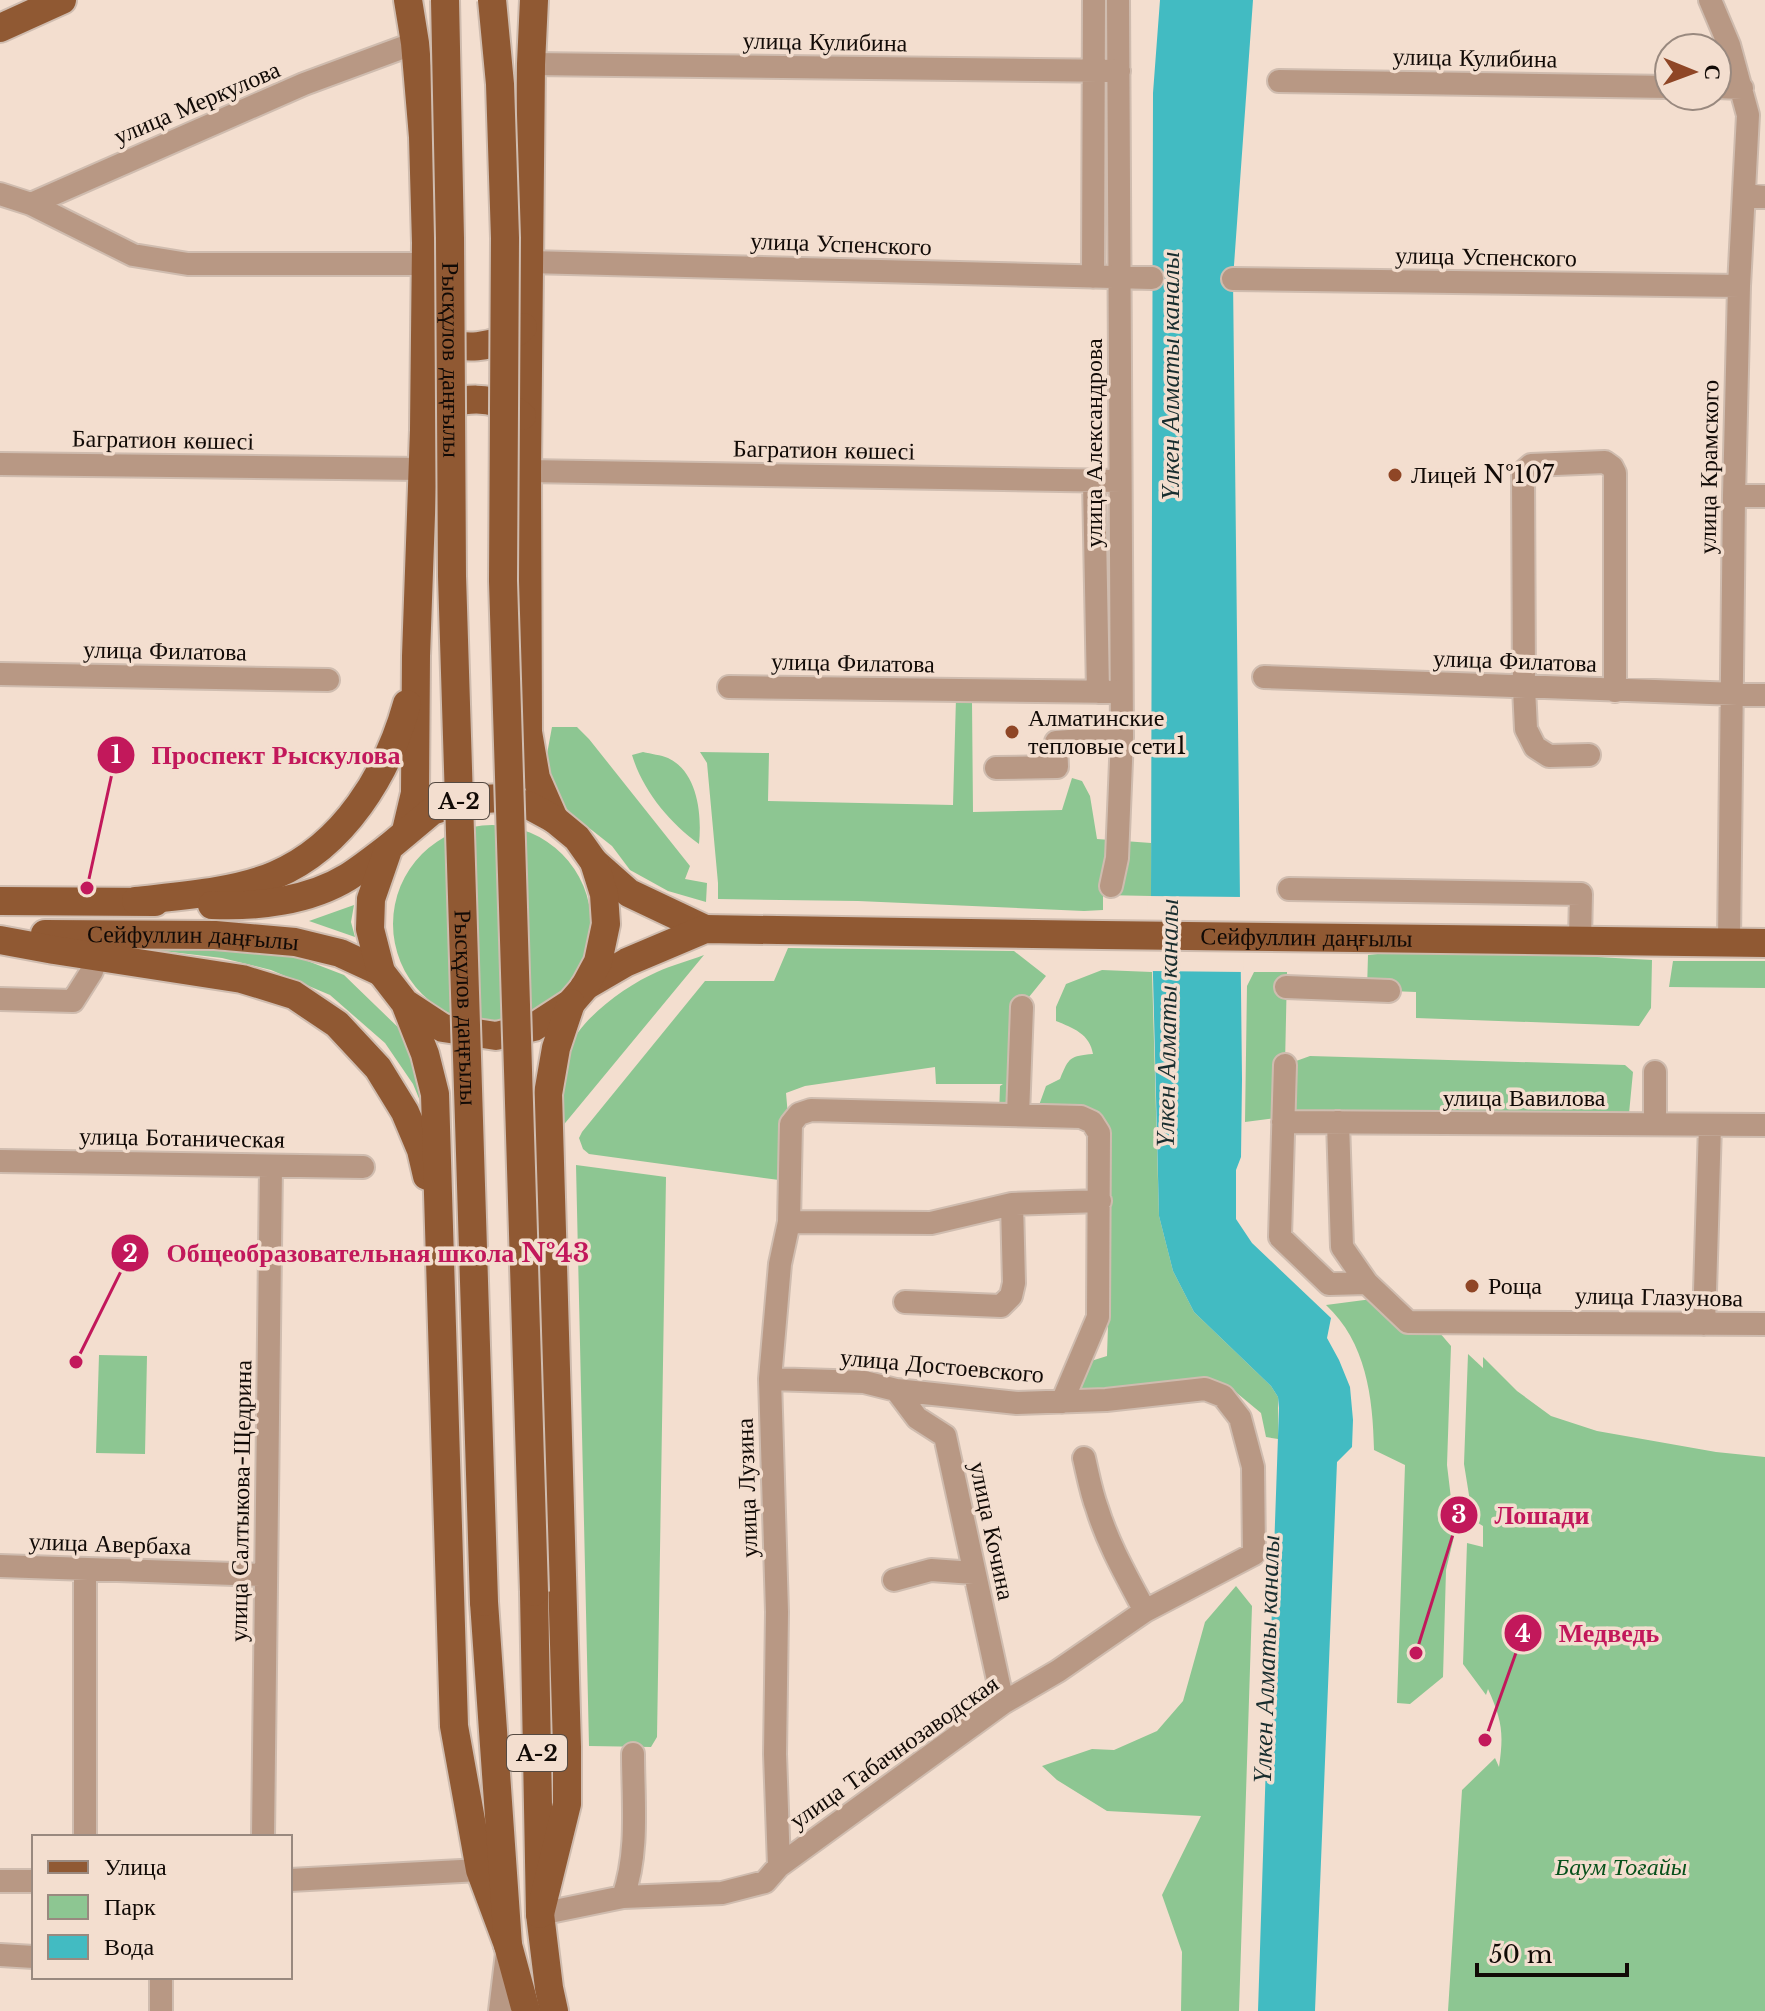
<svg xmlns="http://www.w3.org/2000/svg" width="1765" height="2011" viewBox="0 0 1765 2011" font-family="'Libre Baskerville',serif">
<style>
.green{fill:#8dc692}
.water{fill:#42bbc2}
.pier{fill:#f3decf}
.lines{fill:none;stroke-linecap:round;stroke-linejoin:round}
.minor-casing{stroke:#cfbcaf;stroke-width:26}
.major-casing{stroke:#cfbcaf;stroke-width:32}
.minor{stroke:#b89884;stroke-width:22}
.major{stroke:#905933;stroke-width:28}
.major-bridge-casing{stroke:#cfbcaf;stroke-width:32;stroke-linecap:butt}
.major-bridge{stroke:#905933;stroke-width:28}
.poi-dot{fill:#8f4626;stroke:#f3decf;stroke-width:3}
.labels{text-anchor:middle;stroke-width:7;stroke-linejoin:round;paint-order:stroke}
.shield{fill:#f3decf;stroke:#554a42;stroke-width:2}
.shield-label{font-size:22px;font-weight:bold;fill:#110a06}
.street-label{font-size:24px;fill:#110a06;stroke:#f3decf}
.poi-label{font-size:24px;fill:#110a06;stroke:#f3decf;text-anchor:start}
.park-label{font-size:24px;font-style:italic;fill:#06501a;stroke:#f3decf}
.water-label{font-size:26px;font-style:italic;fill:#182d2e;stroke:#f3decf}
.leader{fill:none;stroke:#c2185b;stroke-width:3}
.callout-dot{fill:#c2185b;stroke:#f3decf;stroke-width:3}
.mark-label{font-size:24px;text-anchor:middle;font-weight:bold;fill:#fff}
.callout-label{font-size:26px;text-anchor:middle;font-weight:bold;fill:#c2185b;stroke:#f3decf;stroke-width:7;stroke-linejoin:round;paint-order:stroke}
</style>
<rect width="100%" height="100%" fill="#f3decf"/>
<!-- green -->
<path class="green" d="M956,698L972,702L973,812L1062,810L1072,778L1082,781L1090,796L1097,839L1151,843V896L1103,895V910L1084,911L858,901L718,899V883L707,763L700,752L769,753L768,801L953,805Z
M552,727H577L589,739L690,866L685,879L707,883L706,902L668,891L630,870L612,846L560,805L552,784L547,754Z
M643,752C651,754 661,755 668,758C698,772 702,815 699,844C669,822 643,791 632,755Z
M393 924a99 99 0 1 1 198 0a99 99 0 1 1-198 0Z
M354,905L351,922L355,937L309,921Z
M129,947L279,950L344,975L406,1035L430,1125L413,1084L385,1043L330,995L271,970L222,958Z
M788,948L1014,951L1046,976L1029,997H1020L1018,1115H999L1000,1086L1003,1084H936L935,1067L805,1086L786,1093L788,1116L779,1180L589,1154L583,1149L579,1138L582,1132L705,981H774Z
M1434,948L1652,960L1651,1008L1639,1026L1416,1018V992L1367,990L1368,955Z
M704,955L561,1128C563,1107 562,1065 569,1048C582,1017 627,985 657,972C672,965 688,961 704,955Z
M1673,961H1765V988L1669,987Z
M1102,970L1152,972L1159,1216L1173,1271L1194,1312L1271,1386L1278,1397V1439L1266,1437L1261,1413L1232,1389L1210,1381L1164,1383L1072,1391L1091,1361L1107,1356L1110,1266L1104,1133L1099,1111L1038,1108L1046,1086L1060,1079C1069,1057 1070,1056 1093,1054C1090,1034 1073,1028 1056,1021V1007L1066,984Z
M1254,972H1287L1285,1065L1310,1056L1625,1065L1633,1072L1628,1124L1283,1117L1245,1122L1247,986Z
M576,1165L666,1177L657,1737L651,1747L589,1746Z
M1372,1299L1404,1332H1439L1451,1346L1447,1465L1455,1532L1446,1570L1443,1677L1410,1704L1397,1703L1405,1465L1374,1450C1373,1397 1366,1342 1326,1305Z
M1468,1354L1483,1368V1357L1517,1391L1551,1416L1597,1431L1716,1452L1765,1457V2011H1448L1462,1790L1495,1758L1499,1767C1504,1733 1502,1720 1488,1689L1486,1695L1463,1664L1467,1543L1483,1547V1526L1473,1520L1464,1464Z
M99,1355L147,1356L145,1454L96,1453Z
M1236,1586L1252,1606L1239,2011H1181L1182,1952L1162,1895L1201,1816L1107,1811L1057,1780L1042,1766L1092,1749L1114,1750L1157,1731L1183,1701L1205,1622Z"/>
<!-- water -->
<path class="water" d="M1160,0H1253L1233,279L1242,1079L1241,1157L1236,1170V1219L1252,1243L1331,1318L1327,1338L1339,1360L1350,1387L1353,1420L1352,1447L1337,1462L1315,2011H1258L1266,1762L1271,1758L1273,1701L1269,1694L1279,1408L1278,1397L1271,1386L1194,1312L1173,1271L1159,1216L1151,896L1153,93Z"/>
<!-- pier -->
<path class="pier" d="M1147,896L1243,897L1244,972L1148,971Z"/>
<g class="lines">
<!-- minor casing -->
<g class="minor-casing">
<path id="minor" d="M1710,0L1729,45L1748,115L1739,286L1734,496L1729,942
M531,64L1119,71
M1279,81L1669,87
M1717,87L1742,88
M0,194L31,204L304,84L415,43
M1745,195L1765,197
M31,204L133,255L188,264H425
M529,262L1152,278
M1093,277L1094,0
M1233,279L1739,286
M0,464L422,469
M527,471L1120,481
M1094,481L1098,692
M1734,496H1765
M0,674L328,680
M1264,677L1765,695
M729,687L1121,692
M1589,755L1549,756L1535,747L1526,729L1524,688L1523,472L1531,465L1605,462L1612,467L1615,473V691
M996,768L1057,767L1056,742L1122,737
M1111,886L1117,858L1122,737L1118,0
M1289,889L1581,894L1580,940
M1286,987L1389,991
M0,999L73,1001L92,971L97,957
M1285,1065L1280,1237L1329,1284L1367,1283
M1018,1115L1022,1007
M1283,1122L1765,1125
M1338,1122L1342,1247L1367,1283L1408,1322L1765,1324
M1655,1124V1072
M0,1161L363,1167
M789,1222L931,1223L1012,1204L1100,1201
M905,1302L1001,1306L1011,1296L1014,1283L1012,1204
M1704,1324L1710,1125
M896,1390L917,1418L945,1436L1003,1703
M1084,1458C1088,1475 1091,1492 1097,1508C1108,1544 1127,1577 1145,1611
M0,1566L266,1575
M894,1580L931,1570L974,1573
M85,1837V1570
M263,1837L271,1166
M779,1866L775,1754L777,1612L770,1379L780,1264L789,1222L791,1124L799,1114L811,1110L1081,1117L1092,1122L1099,1133L1098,1317L1062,1402
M290,1880L480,1870
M0,1881H34
M623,1897C639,1852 633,1801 633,1754
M540,1914L623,1897L722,1893L765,1882L779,1866L1003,1703L1058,1671L1145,1611L1254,1554L1253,1467L1240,1418L1223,1396L1205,1389L1106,1400L1017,1403L896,1390L864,1382L770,1379
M0,1955L34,1957
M161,2011V1977
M500,2011L507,1953"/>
</g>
<!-- major casing -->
<g class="major-casing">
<g id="major">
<path d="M534,0L531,64L527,471L528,732L536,778L554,819"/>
<path d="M0,28L62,0"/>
<path d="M431,331C454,356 501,348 523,327"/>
<path d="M432,417C457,393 496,395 522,416"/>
<path d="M406,831L415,793L416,656L424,430L426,243L423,137L415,43L408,0"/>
<path d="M594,862L629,893L705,929"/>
<path d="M0,901L155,902"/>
<path d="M136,901C179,896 236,892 275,875C344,846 388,773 407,704"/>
<path d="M212,905C257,907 309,901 348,877C362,868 376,857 389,847"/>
<path id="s1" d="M45,934L215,935L295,942L340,953L381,972"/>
<path d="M0,940L54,950L242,979L294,995L337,1024L378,1068L405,1112L421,1150L427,1176"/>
<path id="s2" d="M584,987L627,962L705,929L1102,935L1765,943"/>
<path d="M405,1003L443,1028L496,1036L534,1027L571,1003L584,988L598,962L606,924L604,894L594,862L577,838L554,819L530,806L501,798L467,800L432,811L389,847L371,899L370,929L381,972L405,1003L425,1054L435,1094L454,1726L480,1870L508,1945"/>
<path d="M534,1592L540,1914L549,1988L554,2011"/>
<path d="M484,1602L508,1945L526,2011"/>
<path d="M540,1914L567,1804V1747L548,1094L556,1048L571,1003"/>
</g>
</g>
<!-- minor -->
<use href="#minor" class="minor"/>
<!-- major -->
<use href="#major" class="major"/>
<!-- major-bridge casing -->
<g class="major-bridge-casing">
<g id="major-bridge">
<path id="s3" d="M445,0L450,238L452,576L484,1602"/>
<path d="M492,0L500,84L505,238L503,581L534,1592"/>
</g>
</g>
<!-- major-bridge -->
<use href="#major-bridge" class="major-bridge"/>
</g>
<!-- markers -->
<g class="poi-dot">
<circle cx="1395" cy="475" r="8"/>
<circle cx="1012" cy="732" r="8"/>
<circle cx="1472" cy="1286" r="8"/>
</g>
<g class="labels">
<!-- shield labels -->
<g class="shield">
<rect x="429" y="783" width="60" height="36" rx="6"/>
<rect x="507" y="1735" width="60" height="36" rx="6"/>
</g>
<g class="shield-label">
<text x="459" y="809">A-2</text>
<text x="537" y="1761">A-2</text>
</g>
<!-- street labels -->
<g class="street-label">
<text transform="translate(825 42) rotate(1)" y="8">улица Кулибина</text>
<text transform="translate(1475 58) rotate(1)" y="8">улица Кулибина</text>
<text transform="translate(197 103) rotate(-23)" y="8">улица Меркулова</text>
<text transform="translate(841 244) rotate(2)" y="8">улица Успенского</text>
<text transform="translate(1486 257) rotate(1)" y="8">улица Успенского</text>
<text dy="8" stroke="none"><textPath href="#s3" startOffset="360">Рысқұлов даңғылы</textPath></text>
<text transform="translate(163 440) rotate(1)" y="8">Багратион көшесі</text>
<text transform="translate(1094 443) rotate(-90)" y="8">улица Александрова</text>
<text transform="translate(824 450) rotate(1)" y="8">Багратион көшесі</text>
<text transform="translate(1709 467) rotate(-89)" y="8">улица Крамского</text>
<text transform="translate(165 651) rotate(1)" y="8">улица Филатова</text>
<text transform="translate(1515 661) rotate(2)" y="8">улица Филатова</text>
<text transform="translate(853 663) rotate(1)" y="8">улица Филатова</text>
<text dy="8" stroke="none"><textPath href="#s2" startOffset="736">Сейфуллин даңғылы</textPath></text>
<text dy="8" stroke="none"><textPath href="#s1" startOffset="148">Сейфуллин даңғылы</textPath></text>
<text dy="8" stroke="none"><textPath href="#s3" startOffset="1008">Рысқұлов даңғылы</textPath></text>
<text x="1524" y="1106">улица Вавилова</text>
<text transform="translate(182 1138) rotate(1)" y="8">улица Ботаническая</text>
<text transform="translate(1659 1297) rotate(1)" y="8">улица Глазунова</text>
<text transform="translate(942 1366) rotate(5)" y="8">улица Достоевского</text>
<text transform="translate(747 1488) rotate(-92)" y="8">улица Лузина</text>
<text transform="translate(241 1501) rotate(-89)" y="8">улица Салтыкова-Щедрина</text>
<text transform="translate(992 1531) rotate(78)" y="8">улица Кочина</text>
<text transform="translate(110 1544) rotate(2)" y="8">улица Авербаха</text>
<text transform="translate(894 1752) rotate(-35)" y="8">улица Табачнозаводская</text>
</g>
<!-- poi labels -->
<g class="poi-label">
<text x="1411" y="483">Лицей №107</text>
<text x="1028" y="726">Алматинские<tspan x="1028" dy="28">тепловые сети1</tspan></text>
<text x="1488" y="1294">Роща</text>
</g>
<!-- park labels -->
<g class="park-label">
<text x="1621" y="1875">Баум Тоғайы</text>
</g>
<!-- water labels -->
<g class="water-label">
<text transform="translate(1170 376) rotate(-90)" y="9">Үлкен Алматы каналы</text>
<text transform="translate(1167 1023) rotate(-89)" y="9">Үлкен Алматы каналы</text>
<text transform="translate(1266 1659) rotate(-88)" y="9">Үлкен Алматы каналы</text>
</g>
</g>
<!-- callouts -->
<path class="leader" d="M87 888L116 755M76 1362L130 1253M1416 1653L1459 1515M1485 1740L1523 1633"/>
<g class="callout-dot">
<circle cx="87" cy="888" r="8"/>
<circle cx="76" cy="1362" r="8"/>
<circle cx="1416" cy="1653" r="8"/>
<circle cx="1485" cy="1740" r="8"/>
<circle cx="116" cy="755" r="20"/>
<circle cx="130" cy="1253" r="20"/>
<circle cx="1459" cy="1515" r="20"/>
<circle cx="1523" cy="1633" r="20"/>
</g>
<g class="mark-label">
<text x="116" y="763">1</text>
<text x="130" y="1262">2</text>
<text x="1459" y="1523">3</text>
<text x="1523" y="1642">4</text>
</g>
<g class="callout-label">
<text x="276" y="764">Проспект Рыскулова</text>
<text x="378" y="1262">Общеобразовательная школа №43</text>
<text x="1542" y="1524">Лошади</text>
<text x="1609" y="1642">Медведь</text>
</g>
<!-- legend -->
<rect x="32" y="1835" width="260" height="144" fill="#f3decf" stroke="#99897f" stroke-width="2"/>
<rect x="48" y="1861" width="40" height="12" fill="#905933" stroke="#99897f" stroke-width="2"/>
<text x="104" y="1875" font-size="24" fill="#110a06">Улица</text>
<rect x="48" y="1895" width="40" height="24" fill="#8dc692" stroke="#99897f" stroke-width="2"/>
<text x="104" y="1915" font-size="24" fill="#110a06">Парк</text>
<rect x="48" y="1935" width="40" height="24" fill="#42bbc2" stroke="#99897f" stroke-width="2"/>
<text x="104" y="1955" font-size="24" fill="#110a06">Вода</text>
<!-- north arrow -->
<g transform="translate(1693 72) rotate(91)"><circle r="38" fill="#f3decf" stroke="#99897f" stroke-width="2"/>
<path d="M0-6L14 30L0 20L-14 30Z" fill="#8f4626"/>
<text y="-12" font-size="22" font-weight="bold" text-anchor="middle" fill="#110a06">С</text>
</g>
<!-- scale -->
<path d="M1477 1963v12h150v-12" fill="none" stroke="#110a06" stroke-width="4"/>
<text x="1489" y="1963" font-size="24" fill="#110a06" stroke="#f3decf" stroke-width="6" paint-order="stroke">50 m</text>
</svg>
